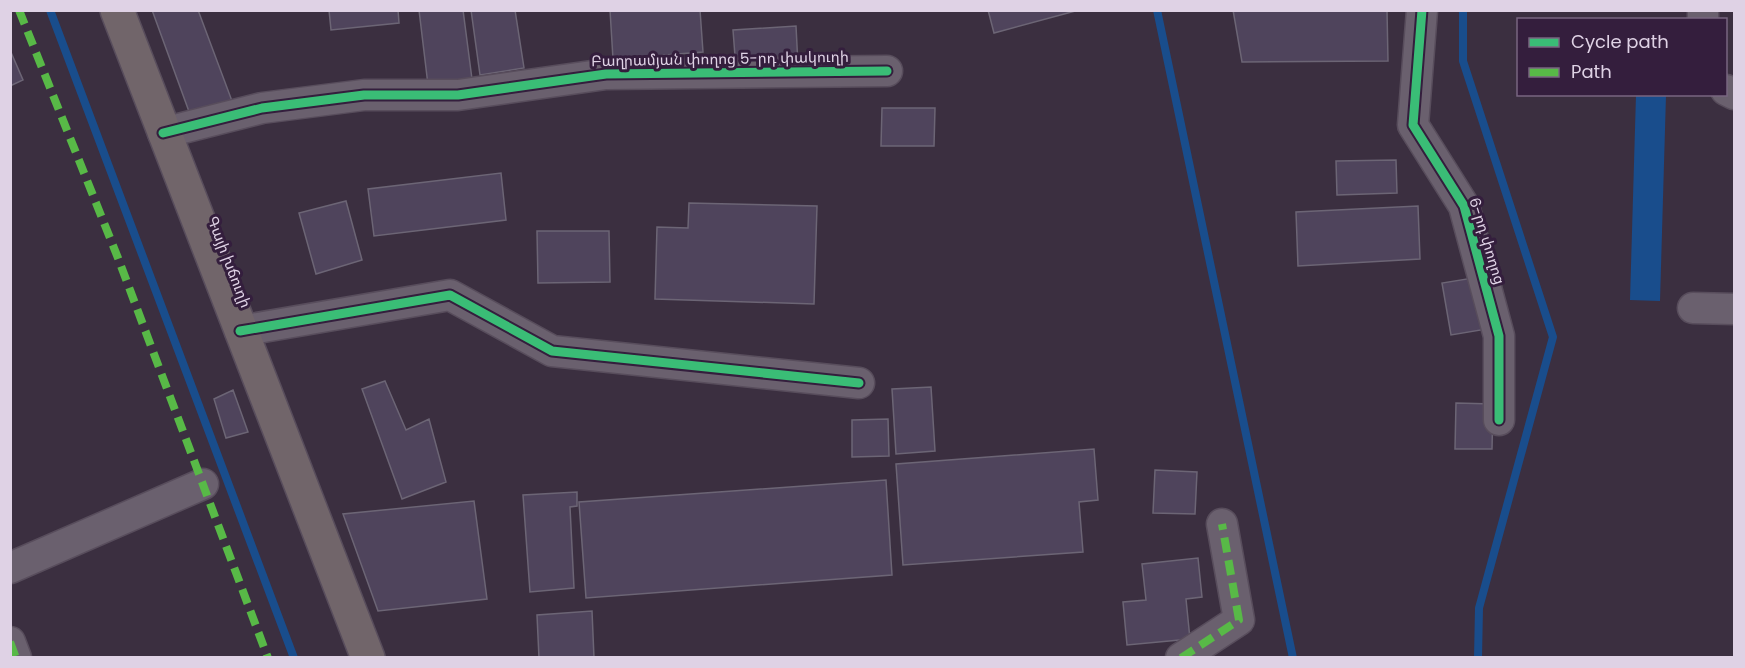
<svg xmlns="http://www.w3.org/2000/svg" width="1745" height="668" viewBox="0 0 1745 668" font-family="Poppins,'Noto Sans Armenian',sans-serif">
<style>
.water{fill:#194d8c}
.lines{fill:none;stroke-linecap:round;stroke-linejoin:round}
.stream{stroke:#194d8c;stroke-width:8}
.building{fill:#4f445c;stroke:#6c6575;stroke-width:1.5}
.minor-casing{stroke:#584d5c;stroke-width:33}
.major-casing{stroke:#584d5c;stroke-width:36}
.minor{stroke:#6a606e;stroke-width:30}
.major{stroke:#71656a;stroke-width:33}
.quiet{stroke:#58b947;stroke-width:8;stroke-dasharray:15 8;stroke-linecap:butt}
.cycleway-casing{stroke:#341e3d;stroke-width:13}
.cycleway{stroke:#3abd76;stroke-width:9}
.labels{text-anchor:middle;stroke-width:6;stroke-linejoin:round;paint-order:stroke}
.street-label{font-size:15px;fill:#dfd2e5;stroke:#341e3d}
</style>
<rect width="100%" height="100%" fill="#3b2f40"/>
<!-- water -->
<path class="water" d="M1636,95H1666L1660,301L1630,300Z"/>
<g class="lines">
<!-- stream -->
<path class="stream" d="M50,10L294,658
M1157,10L1293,658
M1463,10V61L1553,337L1479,608L1478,658"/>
</g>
<!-- building -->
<path class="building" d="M152,10H198L232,101L191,117Z
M329,10H398L399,23L331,30Z
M419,10H463L472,79L428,85Z
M471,10H515L524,68L480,75Z
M610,10H700L703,52L613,59Z
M988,10H1079L994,33Z
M1233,10H1387L1388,61L1242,62Z
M796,26L798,65L736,69L733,30Z
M10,50L23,80L10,86Z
M882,108H935L934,146H881Z
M1396,160L1397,193L1337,195L1336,161Z
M501,173L506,220L374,236L368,189Z
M346,201L362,260L316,274L299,213Z
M689,203L817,206L814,304L655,299L657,227L688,228Z
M1418,206L1420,259L1298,266L1296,212Z
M537,231H609L610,282L538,283Z
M1479,277L1487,329L1451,335L1442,283Z
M385,381L406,430L429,419L446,482L402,499L362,389Z
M931,387L935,451L896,454L892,389Z
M233,390L248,432L226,438L214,399Z
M1456,403L1493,404L1492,449H1455Z
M888,419L889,456L852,457V420Z
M1094,449L1098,500L1079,502L1083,552L903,565L896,464Z
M1155,470L1197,472L1195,514L1153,513Z
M886,480L892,575L586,598L579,502Z
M577,492V506L570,507L574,588L530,592L523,495Z
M474,501L487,599L378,611L343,514Z
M1198,558L1202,597L1186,599L1190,639L1127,645L1123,602L1146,600L1142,564Z
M592,611L594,658H539L537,615Z"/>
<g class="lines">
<!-- minor casing -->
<g class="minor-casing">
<path id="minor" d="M1422,10L1413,125L1464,206L1499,336V420
M1703,10V20
M1726,90L1734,94
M163,133L262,108L364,95H458L606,74L887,71
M1693,308L1734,309
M240,331L450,295L552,351L859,383
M10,568L203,484
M10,642L16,658
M1181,658L1239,620L1222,524"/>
</g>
<!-- major casing -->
<g class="major-casing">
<path id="major" d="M117,10L368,658"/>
</g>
<!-- minor -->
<use href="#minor" class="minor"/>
<!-- major -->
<use href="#major" class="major"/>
<!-- quiet -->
<path class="quiet" d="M19,10L118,258L268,658
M10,642L16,658
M1181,658L1239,620L1222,524"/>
<!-- cycleway casing -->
<g class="cycleway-casing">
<path id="cycleway" d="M1422,10L1413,125L1464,206L1499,336V420
M163,133L262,108L364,95H458L606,74L887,71
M240,331L450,295L552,351L859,383"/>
</g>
<!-- cycleway -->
<use href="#cycleway" class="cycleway"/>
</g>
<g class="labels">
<!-- street labels -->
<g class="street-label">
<text transform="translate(720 59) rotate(-1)" y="5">Բաղրամյան փողոց 5-րդ փակուղի</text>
<text transform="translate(1487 241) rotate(73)" y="5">6-րդ փողոց</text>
<text transform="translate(229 262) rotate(69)" y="5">Գայի խճուղի</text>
</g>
</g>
<!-- border -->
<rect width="1745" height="668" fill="none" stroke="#dfd2e5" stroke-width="24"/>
<!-- legend -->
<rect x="1517" y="18" width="210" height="78" fill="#341e3d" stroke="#786680" stroke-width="1.5"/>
<rect x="1529" y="38" width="30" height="9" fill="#3abd76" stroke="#786680" stroke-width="1.5"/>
<text x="1571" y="48" font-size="18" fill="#dfd2e5">Cycle path</text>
<rect x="1529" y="68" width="30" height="9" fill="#58b947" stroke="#786680" stroke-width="1.5"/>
<text x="1571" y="78" font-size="18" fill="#dfd2e5">Path</text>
</svg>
